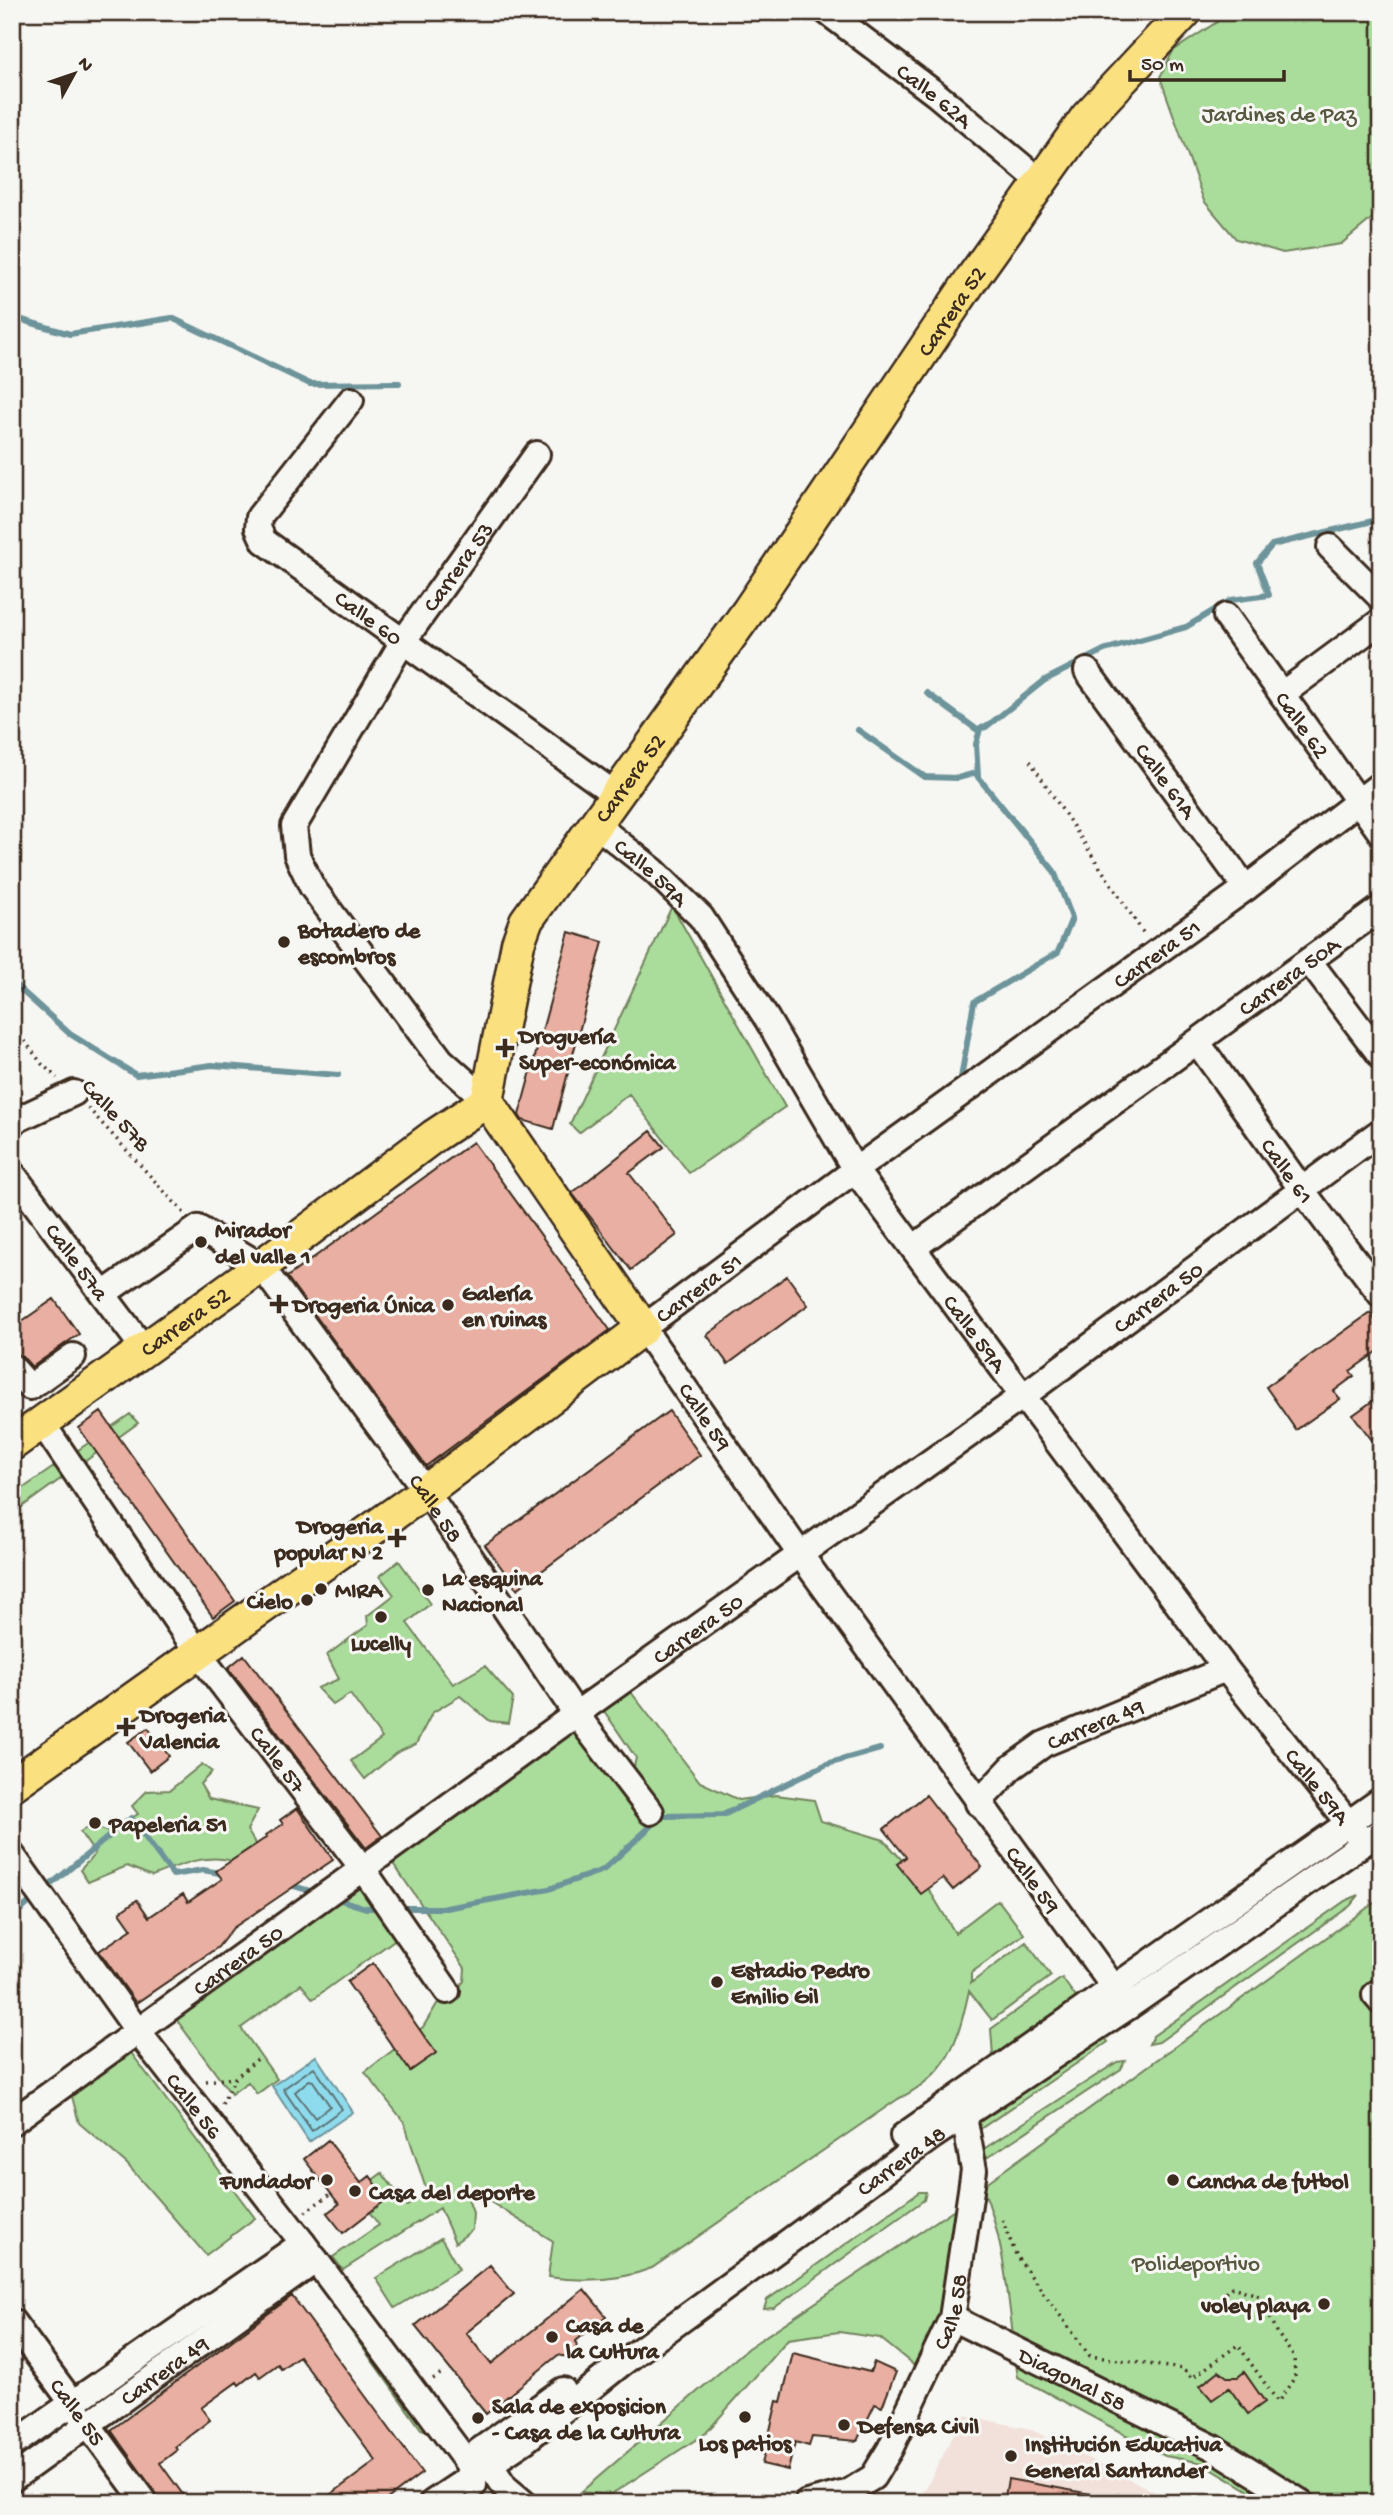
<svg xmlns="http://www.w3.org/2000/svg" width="1393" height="2515" viewBox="0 0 1393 2515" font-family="'Gochi Hand',sans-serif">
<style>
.built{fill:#f2e1da}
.green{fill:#aadc9c;stroke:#72835d;stroke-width:2}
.water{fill:#8edbed;stroke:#6d949a;stroke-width:2}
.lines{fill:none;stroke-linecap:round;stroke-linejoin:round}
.shore{stroke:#5c7171;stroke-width:2}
.stream{stroke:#6d949a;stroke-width:6}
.building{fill:#e8afa2;stroke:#3b2a1e;stroke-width:2}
.minor-casing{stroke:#3b2a1e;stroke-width:30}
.major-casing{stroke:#3b2a1e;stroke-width:37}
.path{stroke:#3b2a1e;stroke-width:3.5;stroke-dasharray:2 5;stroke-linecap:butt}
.minor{stroke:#f6f6f2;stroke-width:24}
.major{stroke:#fbe080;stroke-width:32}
.poi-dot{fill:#3b2a1e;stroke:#f6f6f2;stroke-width:2.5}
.labels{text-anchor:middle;stroke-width:6;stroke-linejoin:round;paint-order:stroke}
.street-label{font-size:23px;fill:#3b2a1e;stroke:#f6f6f2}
.park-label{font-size:23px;fill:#57563e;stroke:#f6f6f2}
.poi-label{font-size:23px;font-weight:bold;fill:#3b2a1e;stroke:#f6f6f2;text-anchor:start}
</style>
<rect width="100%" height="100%" fill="#f6f6f2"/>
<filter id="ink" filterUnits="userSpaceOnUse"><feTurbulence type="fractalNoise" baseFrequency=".0143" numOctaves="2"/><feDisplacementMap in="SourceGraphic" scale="14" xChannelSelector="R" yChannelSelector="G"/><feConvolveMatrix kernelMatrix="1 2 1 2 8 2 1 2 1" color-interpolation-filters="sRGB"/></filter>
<g filter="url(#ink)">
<!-- built -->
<path class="built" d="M964,2415L1030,2429L1177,2503H918Z"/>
<!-- green -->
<path class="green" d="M1232,12H1381V211L1341,244L1283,253L1236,239L1204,201L1160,77L1173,51Z
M672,906L785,1107L689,1173L629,1094L579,1133L570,1124Z
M130,1414L138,1423L12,1514V1496Z
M399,1561L430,1604L407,1623L453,1684L485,1666L513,1698L508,1723L490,1721L460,1696L432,1713L416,1744L396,1753L365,1779L351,1761L382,1738L350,1694L333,1705L317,1688L339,1679L327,1655L368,1625L367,1616L394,1595L380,1576Z
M624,1683L700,1782L739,1800L776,1795L814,1800L821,1821L884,1840L930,1891L955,1933L998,1900L1024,1934L971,1973V1983L1026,1942L1051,1976L992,2020L969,1991C957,2044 949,2074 898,2099L652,2268C619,2281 582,2282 548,2277L553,2241L476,2193H466L473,2213L472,2230L455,2243L440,2208L343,2270L333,2257L379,2225L355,2193L382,2173L407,2206L427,2192L404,2122L365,2072L423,2027L445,1991L458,1988L464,1981L465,1968L390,1859L580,1715L633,1770L636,1758L598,1702Z
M202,1764L212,1772L200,1784L209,1799L258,1810L247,1830L261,1853L243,1865C213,1850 181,1864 152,1876L127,1866L88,1882L80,1870L95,1854L80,1832L91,1825L108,1832L138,1814L132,1806L147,1791L170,1790Z
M359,1886L397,1938L313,1999L301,1984L241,2028L277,2079L257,2094L248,2082L231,2094L176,2019Z
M1359,1895L1350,1906L1159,2042L1149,2044L1153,2036L1345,1901Z
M1381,1898V2503H1269L1203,2463L1165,2456L1018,2377C1009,2314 1007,2244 982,2186Z
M1062,1978L1108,2042L967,2138L994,2070L991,2029Z
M126,2046L255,2218L206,2255L127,2164L79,2123L70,2089Z
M1125,2061L1121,2069L979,2163L973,2156L1117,2062Z
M919,2192H926L924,2200L774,2308L764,2309L767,2300Z
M959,2206L964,2210L975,2255L936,2383L880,2338L839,2332L788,2339L706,2433L610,2495L581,2492L748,2348Z
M441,2238L459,2269L395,2308L376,2278Z
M320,2273L430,2432L421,2429L312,2277Z"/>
<!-- water -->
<path class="water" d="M316,2056L353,2112L309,2142L272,2086Z"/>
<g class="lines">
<!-- shore -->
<path class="shore" d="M314,2067L342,2109L312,2131L283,2089Z
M309,2080L313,2081L330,2106L315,2118L295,2092Z"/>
<!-- stream -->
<path class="stream" d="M851,12L858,23
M12,317L70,334L172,318L310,384L399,383
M927,693L976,729L986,727L1045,680L1104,650L1186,627L1231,600L1269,595L1257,563L1272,545L1381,519
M858,730L925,777L958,778L976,773
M12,982L70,1034L136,1075L212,1065L338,1075
M961,1078L974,1002L1058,952L1072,918L1054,871L978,777L976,744L980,729
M287,1884L317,1893
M43,1891L131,1818L173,1875L203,1870L225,1874
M334,1898L366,1908H381
M399,1908H446L549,1889L603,1870L662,1816L723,1815L827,1764L880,1749
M12,1910L22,1909L34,1898"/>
</g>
<!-- building -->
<path class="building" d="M569,932L603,942L553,1129L522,1120L519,1115Z
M651,1131L664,1147L629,1173L677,1235L631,1270L572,1193Z
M473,1142L610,1330L426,1466L287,1277Z
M787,1276L808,1305L728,1364L707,1335Z
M54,1299L79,1334L32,1367L23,1357L12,1353V1328Z
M1370,1313L1381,1328V1349L1350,1371L1354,1376L1334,1391L1340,1399L1296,1430L1266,1387Z
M1381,1395V1452L1353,1415Z
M669,1411L700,1455L517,1589L485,1545Z
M101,1412L235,1601L213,1617L79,1428Z
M244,1655L382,1836L366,1848L228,1668Z
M148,1728L169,1756L150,1771L128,1742Z
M926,1795L982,1867L953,1890L943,1878L921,1894L897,1864L906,1857L884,1829Z
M297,1808L333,1860L233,1928L218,1947L136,2003L99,1951L132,1929L120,1912L137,1900L149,1917L183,1894L188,1902L222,1879L216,1871L267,1837L266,1835L283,1824L280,1820Z
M373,1963L436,2053L410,2071L347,1982Z
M328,2140L361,2183L370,2176L387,2199L343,2233L327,2213L339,2204L304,2159Z
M490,2265L514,2294L466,2333L491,2364L584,2289L606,2316L576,2341L578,2359L558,2355L486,2414L415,2326Z
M292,2296L422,2473L382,2503H319L376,2461L299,2356L281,2369L278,2364L260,2377L256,2372L239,2385L237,2382L201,2408L210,2420L175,2447L177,2450L160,2463L189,2503H162L111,2430Z
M793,2353L870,2372L874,2362L896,2372L882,2407L875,2404L857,2441L812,2437L809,2446L795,2442L788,2470L762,2464L777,2401L781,2402Z
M1219,2371L1227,2377H1238L1244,2372L1265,2402L1248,2414L1229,2388L1212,2400L1200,2386Z
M1008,2479L1091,2494L1090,2503H1004Z"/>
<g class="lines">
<!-- minor casing -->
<g class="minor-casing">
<g id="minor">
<path id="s1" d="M827,12L937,95L1042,183"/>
<path id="s2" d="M351,400L259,517L258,528L264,541L616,795"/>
<path d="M1330,547L1381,598"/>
<path id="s3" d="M1226,616L1381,833"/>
<path id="s4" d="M1087,671L1246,888"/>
<path d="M1282,694L1381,621"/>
<path id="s5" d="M595,824L654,871L701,917L767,1019L855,1170L1226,1669L1364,1843"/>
<path d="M1309,961L1381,1056"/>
<path id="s6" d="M1198,1043L1302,1190L1381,1295"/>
<path id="s7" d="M487,1101L441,1060L312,887L297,855L294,826L402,643L537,454"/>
<path d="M12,1122L74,1093"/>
<path id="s8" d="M12,1173L144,1349"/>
<path id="s9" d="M913,1248L1381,908"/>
<path id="s10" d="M103,1294L198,1228L261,1266L426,1491L576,1714L651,1812"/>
<path d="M12,1367L30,1387L73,1356"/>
<path id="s11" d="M42,1423L198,1653L363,1869L447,1991"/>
<path id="s12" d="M978,1803L1012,1767L1044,1744L1226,1669"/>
<path id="s13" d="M12,1855L139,2033L303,2243L466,2461L474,2473V2485"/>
<path d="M1381,1990L1375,1995L1381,2002"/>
<path id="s14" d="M1128,2007L800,1554L643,1328L855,1170L1246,888L1381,784"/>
<path id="s15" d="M12,2122L576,1714L1023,1396L1381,1131"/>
<path d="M903,2136L1381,1800"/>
<path id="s16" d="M952,2318L1214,2448L1302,2503"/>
<path id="s17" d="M12,2321L146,2503"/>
<path d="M12,2445L303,2243"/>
<path d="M479,2451L563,2390"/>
<path d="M489,2463L505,2487L524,2503"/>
<path id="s18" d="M12,2479L316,2260"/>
<path id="s19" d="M432,2503L526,2440L621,2364L933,2136L1128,2007L1381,1831"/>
<path d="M807,2503L841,2494"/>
<path id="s20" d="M831,2503L873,2477L890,2449L952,2318L974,2170L961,2100"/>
</g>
</g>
<!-- major casing -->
<g class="major-casing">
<g id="major">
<path id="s21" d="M12,1444L261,1266L434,1136L487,1101L518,943L526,921L749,610L973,277L1087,117L1185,12"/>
<path d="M12,1785L426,1491L643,1328L487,1101"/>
</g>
</g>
<!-- path -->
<path class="path" d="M1030,761L1144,934
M12,1024L42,1064L57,1078
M88,1108L184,1213
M206,2081L235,2078
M222,2104L235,2078L260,2057
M305,2212L329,2195
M1002,2220L1017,2257L1090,2356L1183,2369L1192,2378L1238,2345L1278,2402L1295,2377L1294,2357L1278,2334L1261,2296L1232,2287L1215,2302
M433,2379L443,2372"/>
<!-- minor -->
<use href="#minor" class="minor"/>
<!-- major -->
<use href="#major" class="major"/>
</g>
</g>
<!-- markers -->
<g class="poi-dot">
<circle cx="284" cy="942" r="7"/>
<path d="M501.5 1037.5h7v7h7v7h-7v7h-7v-7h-7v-7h7z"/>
<circle cx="201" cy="1242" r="7"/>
<path d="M275.5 1293.5h7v7h7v7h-7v7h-7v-7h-7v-7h7z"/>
<circle cx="448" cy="1305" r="7"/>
<path d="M393.5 1527.5h7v7h7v7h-7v7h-7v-7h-7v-7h7z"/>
<circle cx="321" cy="1589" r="7"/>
<circle cx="428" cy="1590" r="7"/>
<circle cx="307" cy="1600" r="7"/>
<circle cx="381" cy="1617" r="7"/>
<path d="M122.5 1716.5h7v7h7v7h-7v7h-7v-7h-7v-7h7z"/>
<circle cx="95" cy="1823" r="7"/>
<circle cx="717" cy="1982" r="7"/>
<circle cx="327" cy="2180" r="7"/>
<circle cx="1173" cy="2180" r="7"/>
<circle cx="355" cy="2191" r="7"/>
<circle cx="1324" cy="2304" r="7"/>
<circle cx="552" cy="2337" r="7"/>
<circle cx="745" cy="2417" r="7"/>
<circle cx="478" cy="2418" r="7"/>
<circle cx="844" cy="2425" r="7"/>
<circle cx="1011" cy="2456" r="7"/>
</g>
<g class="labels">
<!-- street labels -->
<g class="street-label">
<text dy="8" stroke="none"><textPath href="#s1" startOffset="136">Calle 62A</textPath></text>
<text dy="8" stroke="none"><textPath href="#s21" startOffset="1514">Carrera 52</textPath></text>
<text dy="8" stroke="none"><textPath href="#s7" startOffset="649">Carrera 53</textPath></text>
<text dy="8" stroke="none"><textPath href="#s2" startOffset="304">Calle 60</textPath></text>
<text dy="8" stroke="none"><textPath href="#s3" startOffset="133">Calle 62</textPath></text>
<text dy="8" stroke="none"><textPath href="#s21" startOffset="947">Carrera 52</textPath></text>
<text dy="8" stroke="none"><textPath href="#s4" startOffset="135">Calle 61A</textPath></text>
<text dy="8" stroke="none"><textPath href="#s5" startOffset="74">Calle 59A</textPath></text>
<text dy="8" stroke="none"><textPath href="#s14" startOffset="1470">Carrera 51</textPath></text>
<text dy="8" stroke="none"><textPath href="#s9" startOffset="464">Carrera 50A</textPath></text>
<text transform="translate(117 1114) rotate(47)" y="8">Calle 57B</text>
<text dy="8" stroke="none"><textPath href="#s6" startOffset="156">Calle 61</textPath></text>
<text dy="8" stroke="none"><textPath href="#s8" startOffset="110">Calle 57a</textPath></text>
<text dy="8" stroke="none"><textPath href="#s14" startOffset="903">Carrera 51</textPath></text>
<text dy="8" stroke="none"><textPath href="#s15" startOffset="1412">Carrera 50</textPath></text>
<text dy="8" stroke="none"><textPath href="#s21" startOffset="212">Carrera 52</textPath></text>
<text dy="8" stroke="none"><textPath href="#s5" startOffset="640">Calle 59A</textPath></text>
<text transform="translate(706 1416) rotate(56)" y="8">Calle 59</text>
<text dy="8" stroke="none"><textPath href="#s10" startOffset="488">Calle 58</textPath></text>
<text dy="8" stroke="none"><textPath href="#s15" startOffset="845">Carrera 50</textPath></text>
<text dy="8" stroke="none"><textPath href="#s12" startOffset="144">Carrera 49</textPath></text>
<text dy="8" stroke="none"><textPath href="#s11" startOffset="411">Calle 57</textPath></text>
<text dy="8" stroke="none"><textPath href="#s5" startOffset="1208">Calle 59A</textPath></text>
<text transform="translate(1034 1879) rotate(54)" y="8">Calle 59</text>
<text dy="8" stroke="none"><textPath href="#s15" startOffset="278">Carrera 50</textPath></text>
<text dy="8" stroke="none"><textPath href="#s13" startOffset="310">Calle 56</textPath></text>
<text dy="8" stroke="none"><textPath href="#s19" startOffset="581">Carrera 48</textPath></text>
<text dy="8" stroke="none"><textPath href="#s20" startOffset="233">Calle 58</textPath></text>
<text dy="8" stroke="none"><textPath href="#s18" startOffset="187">Carrera 49</textPath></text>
<text dy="8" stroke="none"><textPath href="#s16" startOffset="135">Diagonal 58</textPath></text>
<text dy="8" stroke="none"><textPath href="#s17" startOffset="112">Calle 55</textPath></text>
</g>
<!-- park labels -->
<g class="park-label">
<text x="1279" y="121">Jardines de Paz</text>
<text x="1196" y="2270">Polideportivo</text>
</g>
<!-- poi labels -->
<g class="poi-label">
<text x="298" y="937">Botadero de<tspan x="298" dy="26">escombros</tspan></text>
<text x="519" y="1043">Droguería<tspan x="519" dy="26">Super-económica</tspan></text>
<text x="215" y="1237">Mirador<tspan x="215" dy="26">del valle 1</tspan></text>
<text x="462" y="1300">Galería<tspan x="462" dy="26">en ruinas</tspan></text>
<text x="293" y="1312">Drogeria Única</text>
<text x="383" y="1533" text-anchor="end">Drogeria<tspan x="383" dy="26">popular N 2</tspan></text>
<text x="442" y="1585">La esquina<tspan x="442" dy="26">Nacional</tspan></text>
<text x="335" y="1597">MIRA</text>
<text x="293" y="1608" text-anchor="end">Cielo</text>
<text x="381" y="1650" text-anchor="middle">Lucelly</text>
<text x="140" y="1722">Drogeria<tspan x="140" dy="26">Valencia</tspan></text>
<text x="109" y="1831">Papeleria 51</text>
<text x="731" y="1977">Estadio Pedro<tspan x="731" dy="26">Emilio Gil</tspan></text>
<text x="313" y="2188" text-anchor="end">Fundador</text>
<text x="1187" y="2188">Cancha de futbol</text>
<text x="369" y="2199">Casa del deporte</text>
<text x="1310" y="2312" text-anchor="end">voley playa</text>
<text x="566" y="2332">Casa de<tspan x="566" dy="26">la Cultura</tspan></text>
<text x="492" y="2413">Sala de exposicion<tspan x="492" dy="26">- Casa de la Cultura</tspan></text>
<text x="858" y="2433">Defensa Civil</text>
<text x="745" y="2450" text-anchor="middle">Los patios</text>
<text x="1025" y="2451">Institución Educativa<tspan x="1025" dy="26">General Santander</tspan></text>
</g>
</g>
<!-- margin -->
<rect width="1393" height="2515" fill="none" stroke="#f6f6f2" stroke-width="42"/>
<rect x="21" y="21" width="1351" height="2473" fill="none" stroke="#3b2a1e" stroke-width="2.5" filter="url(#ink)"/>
<!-- north arrow -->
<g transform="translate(74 74) rotate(50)" stroke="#f6f6f2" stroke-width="5" paint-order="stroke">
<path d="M0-5L12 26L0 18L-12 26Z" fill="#3b2a1e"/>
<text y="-10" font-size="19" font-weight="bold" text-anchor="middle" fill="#3b2a1e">N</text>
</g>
<!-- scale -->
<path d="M1130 70v10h154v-10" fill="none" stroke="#3b2a1e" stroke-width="3.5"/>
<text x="1141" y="70" font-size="21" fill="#3b2a1e" stroke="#f6f6f2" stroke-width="5" paint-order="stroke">50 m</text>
</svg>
